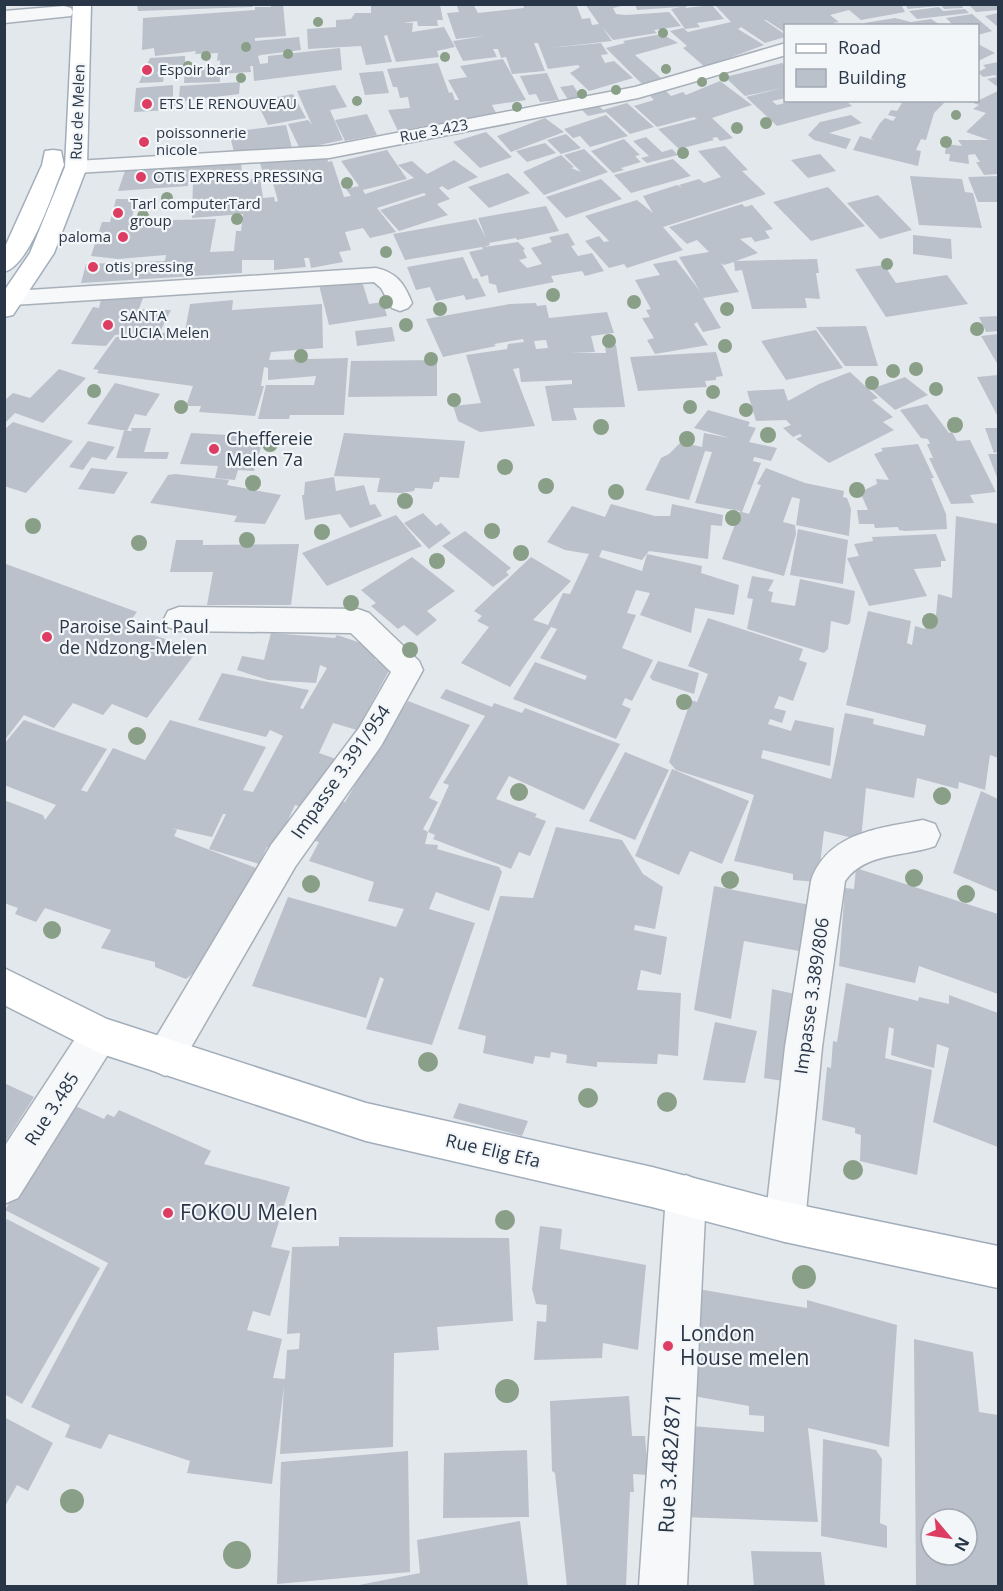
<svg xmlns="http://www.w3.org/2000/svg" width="1003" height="1591" viewBox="0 0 1003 1591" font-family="'Open Sans',sans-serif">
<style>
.building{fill:#bac1cb;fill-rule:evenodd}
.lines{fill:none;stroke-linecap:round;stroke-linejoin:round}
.minor-casing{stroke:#a7afb8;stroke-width:3}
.major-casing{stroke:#a1adba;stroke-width:3}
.minor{fill:#f6f8fa;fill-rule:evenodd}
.major{fill:#fff;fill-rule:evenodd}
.tree{fill:#8a9f87}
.poi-dot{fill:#dd3d62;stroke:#f3f6f9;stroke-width:2}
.labels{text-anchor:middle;stroke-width:4.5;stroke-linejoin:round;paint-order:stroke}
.far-poi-label{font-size:15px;fill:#293647;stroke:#f3f6f9;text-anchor:start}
.far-street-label{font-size:15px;fill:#293647;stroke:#f3f6f9}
.poi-label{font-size:18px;fill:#293647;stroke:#f3f6f9;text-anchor:start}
.street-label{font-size:18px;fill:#293647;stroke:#f3f6f9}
.near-poi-label{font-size:21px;fill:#293647;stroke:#f3f6f9;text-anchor:start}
.near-street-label{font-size:21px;fill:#293647;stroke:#f3f6f9}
</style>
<rect width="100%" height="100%" fill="#e3e8ed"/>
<!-- building -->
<path class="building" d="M137,4H253L252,7L138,11Z
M271,4H283L286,36L255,38V41L299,37L301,50L261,55L258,56L260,64L268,63V56L340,48L342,70L254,81L253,66H250L251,72L220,74V82L184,83L185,70L220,65V60L217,61L218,53L195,54L196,51L155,56L154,48L142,50L143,18L255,10V7H271Z
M401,4L440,5L443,20H437L438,26H418L417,21L403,23H413L412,32L444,27L455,47L437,51L439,57L396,62L387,35L384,36L392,62L366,65L361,46L308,49L307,29L336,27V20L351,19L355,13H371V5Z
M473,4L478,13L524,8L523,4H576L582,19L590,18L592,25L599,24L585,4H629L613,8L616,14L626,15L669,12L681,26L654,30L657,33L613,40L602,27L612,41L549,48L601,43L608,54L601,55L605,63L614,61L633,78L589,91L570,73L580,67L578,65L548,69L538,43H534L545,71L512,74L506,57L501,58L498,49H493L497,57L463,61L453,41L485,36L456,39L447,13L459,12L457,6Z
M635,4H689L685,8L712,5L724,19L697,23L700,27L685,29L671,9L680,7L637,10Z
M714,4H901L905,12L861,20L849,10L830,15L839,22L833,23L836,26H786V33L766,20H764L783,33L785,37L765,43L741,27L738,29L764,45L705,67L683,48L687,46L670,31L683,28L688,32L731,22Z
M905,4H937V6L908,9Z
M940,4H961L963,8L944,9Z
M968,4H998V10L976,12Z
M939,7L943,11L965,9L969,13L917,19L909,11Z
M998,13V27L985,16Z
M972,14L992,31L978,35V26H954L946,18Z
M895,18L911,22L931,19L942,26H870L864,23Z
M662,34L678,43L635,55L661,78L642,84L606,48L625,43L623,41Z
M978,44L995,53L978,61Z
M185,56V65H178L177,70L158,71L157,74H164L163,82L139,83L150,58Z
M503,59L526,100L492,105L496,113L398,131L388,110L410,108L408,97L400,98L397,87H393L387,69L438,63L449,93L452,92L455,100H459L448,80L467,77L460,66Z
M998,62V87L987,79L997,77L995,75L983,77L978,72L986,68L983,65Z
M782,63L786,66V98L772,101L777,105L796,100H845L852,106L777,126L746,97L782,88L745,96L725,77Z
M383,71L389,93L365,95L359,73Z
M547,73L559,100L540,102L536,94L529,95L520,76Z
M720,81L752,105L712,118L733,138L720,141L717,137L712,138L714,140L679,149L658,129L697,119L694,117L657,127L634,106L654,100L650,96L666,91L671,96L683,92L686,95Z
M240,82L239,94L184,101L183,108L171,110L134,112L136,88L173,85V98H179L180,86Z
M335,85L347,107L330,110L343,140L300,149L288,124L308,120L312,125L297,91Z
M573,85L582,99L569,101L560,87Z
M998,91V174L984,175L976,162H980L975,154L968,155L969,164L949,161L950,154H945L946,144L962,146L958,140H989L966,132L986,113L973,109L979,105L973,103Z
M293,94L306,118L268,125L256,101Z
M894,100H947L934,113L926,140L921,139L916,150L921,151L918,166L853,150L860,136L874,140L871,138L880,123L885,118L893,121L896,117L888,115L891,110L897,111L902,103Z
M627,103L654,127L630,134L606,112L588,116L582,110L599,106L603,110Z
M367,114L377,135L345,141L335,120Z
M606,115L628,136L590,147L580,136L573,138L564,129Z
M851,115L862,123L829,133L851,139L846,149L814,140L808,135L820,122Z
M545,118L564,132L511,152L497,136Z
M286,125L292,148L235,156L229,132Z
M486,132L512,157L480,168L453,142Z
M566,134L581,148L561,154L547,140Z
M646,137L662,152L672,149L678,155L647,163L641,158L649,156L633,141Z
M624,139L640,155L635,156L641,162L621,168L624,170L613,173L591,151Z
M545,143L556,153L527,162L516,151Z
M725,146L748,170L742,171L766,194L663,227L683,250L627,268L624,264L609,268L585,241L599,236L604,242L609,241L585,216L637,200L653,213L643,196L677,185L683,188L679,185L699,179L704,183L721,177L698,151Z
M584,149L608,172L544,195L523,172L561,155L574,167L571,168L581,172L564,155Z
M387,150L407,179L363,190L365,194L414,178L398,165L412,161L427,174L454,160L478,177L448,190L442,186L439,188L450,199L437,204L448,215L399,231L380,210L426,195L424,193L377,208L396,232L370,238L363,228L345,232L351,250L339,252L343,262L311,268L309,258H304L306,267L274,270V260H242V273L81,283L86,264L165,261L166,255L118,259L91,256L102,222H110L116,199H137L131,221L216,219L210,252L234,251L236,231H241L243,214L192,218L193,181L188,182V186L118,191L126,168L241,161L242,176L229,178L230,180L260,178L263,198L274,197L275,202L278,201L269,169L262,170L260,163L327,157L328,162L332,161L344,197L351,196L346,189L359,186L341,161Z
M820,154L836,171L808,178L791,160Z
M673,159L691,176L631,193L614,175Z
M508,173L530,193L489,208L468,187Z
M910,176L962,179L965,192L973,193L982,228L919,225Z
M998,176V202H978L968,177Z
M601,179L622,199L566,218L546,197Z
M828,187L865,226L811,241L773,202Z
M878,195L912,230L880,239L847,203Z
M742,204L745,207L752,205L773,229L765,231L770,238L755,242L751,237L740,239L758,253L736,261L817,259L819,273H816L820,299L805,298L807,308L752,309L742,270L735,271L734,262L724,265L721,263L739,292L703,298L721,328L703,332L697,322L694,324L708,345L655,354L647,340L654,338L642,318L650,317L646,310L651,309L635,280L660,275L653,264L676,260L700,291L679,257L709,252L697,240L687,244L669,227Z
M546,206L559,231L517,240L516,238L489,243L490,245L484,247L518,242L525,249L523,250L527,258L519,260L527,268L542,264L531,248L552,242L549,237L568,233L575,245L571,246L578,256L592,253L604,271L585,276L582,271L551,276L554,282L498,293L496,285L489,283L488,275L481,277L469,252L483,249L482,247L405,260L393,234L476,219L486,238L478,218Z
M913,235L951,239L952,259L913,254Z
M463,257L473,279L477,278L486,296L466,300L464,295L436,301L430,287L416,290L407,267Z
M884,265L896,283L947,275L968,304L886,317L855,269Z
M361,278L369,304L383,302L387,316L329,325L319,285Z
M102,295H144L139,309L171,310L161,330L115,335L106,346L71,344L93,307L99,308Z
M233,300L232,310L322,304L323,348L271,352L269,360L348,358L344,415H290L289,419H258L266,385H314L316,376L268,380V368L264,367L261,386H264L255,416L199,412L201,406H186L193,386L97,373L99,370L93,369L116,337L185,331L190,304Z
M536,303L537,306L546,305L549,318L607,312L614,333L591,336L595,352L571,353H606L605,346L616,345L625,407L573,408L577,420L552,421L545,386L572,384V380L521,382L519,368L513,369L535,426L480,432L458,421L453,406L481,403L466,355L507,349L508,344L524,342L523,339L494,344L496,346L443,357L426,319L510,304ZM546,340L548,348L536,349L534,341Z
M998,316V331L986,332L979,317Z
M866,326L878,366H845L816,327Z
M392,327L395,341L357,346L355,331Z
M816,330L843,368L786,380L761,341Z
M998,334V365L981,336Z
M716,352L723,376L716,377V380L705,381L707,387L638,391L630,357Z
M437,360V396L348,397L351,361Z
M59,369L86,378L43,423L15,413L4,424V401L13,393L30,398Z
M850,372L878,398L872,400L893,417L883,422L894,430L829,463L796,439L802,436L800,434L793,437L783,428L791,425L786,420L756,421L747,391L784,389L788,401L819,384Z
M998,375V417L977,377Z
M905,377L928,395L895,410L871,389Z
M115,383L160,394L146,416L135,414L127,431L87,424Z
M927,404L949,433L952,432L957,441L970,440L996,492L970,495L974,503L951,504L929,458H933L927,444H930L928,439L921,438L900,410Z
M708,410L750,422L748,426L756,428L749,442L777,448L771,461L754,457L753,461L761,463L742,512L749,514L761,485L757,484L766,468L805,483L844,491L843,497L847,498L851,509L849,536L796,525L800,499L792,497L783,522L795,525L796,534L784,576L722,559L740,511L695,503L712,452L705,451L689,500L645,490L661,458L669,454L681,442L702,447L704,433L730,438L694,428Z
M13,422L73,441L26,493L4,486V430Z
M131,428H151L144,452H169L167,459L116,458L124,431H132Z
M985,428H998V452L994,453Z
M191,433L264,437L254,471L238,470L235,480L215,478L218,466L180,464Z
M344,433L465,441L459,478L440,477L439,482H434L432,489L415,488L414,491L401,493L377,492L380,478L334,476Z
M88,441L115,447L106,460L92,457L83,470L69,467Z
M918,444L934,478H931L946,514L947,529L905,531L899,530L898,527L875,528L874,524H859L857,510H868L860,492L877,484L876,479L889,480L874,454L883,451L881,448Z
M988,454H998V480Z
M91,468L128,472L114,494L78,489Z
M175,474L229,480L227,485L281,495L265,524L234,522L237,516L150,503L168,475Z
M334,477L336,491L364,485L370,505L375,504L382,516L350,528L340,514L305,520L302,495H304L305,482Z
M611,504L655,516H670L672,504L723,515L722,526L711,525L708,559L649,551L642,560L602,550L599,557L642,571L647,554L702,566L701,573L739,585L734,615L695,608L691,633L640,615L650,593L636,590L627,613L636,615L622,648L653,660L632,701L625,698L622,705L631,709L616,739L513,699L535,662L585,680L587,676L540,658L557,629L551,627L510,687L461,663L489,627L477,621L482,616L474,611L531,557L571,581L533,620L548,625L563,593L570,594L589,554L565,550L547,542L572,506L605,517Z
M423,513L436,526L441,523L451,533L429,549L404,523Z
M396,515L422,546L327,586L302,553Z
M956,516L998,524V758L990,755L985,790L959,782L958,789L917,778L914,798L866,788L861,840L824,831L818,882L793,880V874L734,861L754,795L676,770L669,762L691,700L697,702L708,674L688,666L708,618L803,649L799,660L807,663L793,701L779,696L774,708L786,711L782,723L770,719L768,724L791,731L795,720L834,728L830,766L763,750L761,758L831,779L845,713L874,719L873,724L924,736L926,725L846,705L868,611L911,621L907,643L912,645L915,626L925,629L926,624L935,626L938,594L952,598Z
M798,529L848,540L843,584L790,575Z
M465,531L511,568L506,572L509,575L493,587L442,546Z
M936,534L946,561H941V567L914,569L927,596L869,606L847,558L859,556L854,544L873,541L872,537Z
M176,540H203V545L299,544L291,605H207L213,572H170Z
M412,557L455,591L427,611L437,620L417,636L404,625L398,629L371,606L376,603L361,590Z
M6,564L137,612L127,625L197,651L147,718L112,704L103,715L73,703L54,728L24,715L4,741Z
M752,576L774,580L768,591L773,592L771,602L795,606L800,579L855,591L850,623L847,625L831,621L828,649L824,653L747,629L753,599L747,598Z
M271,633L335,638L337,635L382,650L375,660L392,665L357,730L333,723L319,753L339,760L313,811L295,805L274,850L267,847L259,864L209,849L226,814H223L212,837L172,828L177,830L174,836L261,870L201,967L186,979L155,967V962L101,948L111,930L45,908L36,922L15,914L18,908L4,903V800L43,815L45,820L56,805L4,785V744L24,720L107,749L81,790L87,792L113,748L145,760L170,720L266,747L243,790L253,792L283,736L270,730L266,737L198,720L222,673L309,690L300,708L303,709L327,668L320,665L316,683L268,680L237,670L242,656L264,660Z
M658,661L699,673L694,694L652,680L650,677Z
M446,689L492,707L494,703L522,713L525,708L620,744L584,810L509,776L496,799L537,814L535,817L546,821L530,856L519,852L511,869L433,839L435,835L428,832L425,844L438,845L437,849L499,867L502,872L489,911L436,892L429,909L475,923L432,1045L366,1029L384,979L380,977L366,1018L252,986L288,897L396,927L404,909L368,901L374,882L309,861L319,842L312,840L332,801L345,802L402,706L404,707L408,701L470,725L429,798L438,802L423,829L428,832L449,785L443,783L485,716L440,698Z
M625,752L669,770L635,840L589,821Z
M672,769L749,801L722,864L690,851L679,875L635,856Z
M981,791L998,799V892L953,873Z
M556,827L622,840L643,874L663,887L655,929L635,925L634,930L667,937L661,975L641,970L637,990L681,993L678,1056L658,1054L657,1064L597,1062V1067L566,1063L567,1055L551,1052L550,1058L535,1056L533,1064L483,1053L486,1036L458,1029L500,896L533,898Z
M856,868L998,914V994L919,966L915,983L839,966L845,888L854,889Z
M714,886L815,906L810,953L744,941L731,1019L694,1010Z
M846,983L918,1001L919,997L949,1004V995L998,1013V1147L933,1122L949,1048L937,1044L934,1068L891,1055L894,1029L889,1027L885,1058L932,1070L917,1175L860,1161L861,1135L855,1133V1128L822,1120L827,1067L831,1068L833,1041L837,1042Z
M772,989L804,996L796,1083L764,1078Z
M715,1022L757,1031L745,1083L703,1080Z
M4,1083L34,1097L4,1144Z
M459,1103L528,1121L522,1136L453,1118Z
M71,1104L104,1119L107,1114L114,1117L119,1110L211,1151L204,1164L290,1187L271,1247L290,1251L270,1316L253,1311L247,1330L282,1339L273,1378L285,1379L287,1350L299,1349L300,1333L287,1334L292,1247L339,1246V1237L509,1238L513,1321L437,1327L439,1350L394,1353L393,1447L280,1454L284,1386L272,1484L187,1473L190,1461L109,1434L101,1449L65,1437L70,1425L31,1407L108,1263L5,1210Z
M7,1219L100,1268L22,1404L4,1394V1224Z
M540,1226L562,1229L560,1249L646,1265L638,1350L603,1343L602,1358L534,1360L537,1321L546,1322L547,1305L536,1304L532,1289Z
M687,1287L807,1308V1300L897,1325L889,1447L808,1428L818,1522L683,1517L679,1425L764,1432V1416L749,1415V1406L677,1393Z
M914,1339L973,1352L979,1412L998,1415V1586H916ZM931,1519H967V1555H931Z
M629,1396L632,1436H645L648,1475L633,1474L634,1492H630L626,1586H567L555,1473L552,1471L550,1401Z
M4,1417L53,1443L28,1491L17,1485L4,1508Z
M823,1439L876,1450L882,1459L880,1523L887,1526V1548L821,1536Z
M527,1450L529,1517L443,1518L444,1453Z
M408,1451L410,1572L277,1584L281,1462Z
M520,1521L528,1586H354L420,1573L417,1540Z
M751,1551L821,1552L825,1586H754Z"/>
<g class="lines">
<!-- minor casing -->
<g class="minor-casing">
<path id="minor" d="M64,6L71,8L73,12L71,16L4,23V11Z
M786,43V55L638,98L329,158L76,173L68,172L65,167L68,162L76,161L329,146L635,87Z
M376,268C397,273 404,283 412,303L408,308L400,311L392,308L381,288L374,282L13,305L4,303L5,293L13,291Z
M179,607L358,609L369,613L419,661L423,670L381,746L295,867L178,1070L165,1076L152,1070L146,1057L152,1044L271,845L359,728L391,672L351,633L179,631L168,627L164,619L168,611Z
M923,820L935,824L940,835L935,846C905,857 865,852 845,881L822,1047L805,1222L799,1236L785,1242L771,1236L765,1222L785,1047L811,881C827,833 879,828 923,820Z
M99,1017L112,1022L118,1035L112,1048L18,1198L4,1204V1147L86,1022Z
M686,1175L700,1181L706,1195L687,1586H639L666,1195L672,1181Z"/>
</g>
<!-- major casing -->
<g class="major-casing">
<path id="major" d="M73,4H91L87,167L54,253L13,315L4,317V291L30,253L65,167Z
M53,150L61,151L64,165C53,190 31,265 4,272V249L42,165L45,151Z
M4,968L107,1019L366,1103L652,1167L785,1202L998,1246V1288L785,1242L652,1207L366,1141L99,1053L4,1005Z"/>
</g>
<!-- minor -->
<use href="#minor" class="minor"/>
<!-- major -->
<use href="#major" class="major"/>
</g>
<!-- trees -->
<g class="tree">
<circle cx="318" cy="22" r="5"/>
<circle cx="663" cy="33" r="5"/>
<circle cx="246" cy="47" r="5"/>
<circle cx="288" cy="54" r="5"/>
<circle cx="206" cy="56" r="5"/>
<circle cx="445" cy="57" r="5"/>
<circle cx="188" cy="66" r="5"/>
<circle cx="666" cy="69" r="5"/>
<circle cx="724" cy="77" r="5"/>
<circle cx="241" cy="78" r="5"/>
<circle cx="702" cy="82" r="5"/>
<circle cx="616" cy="90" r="5"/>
<circle cx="582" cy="94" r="5"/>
<circle cx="357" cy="101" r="5"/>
<circle cx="517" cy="107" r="5"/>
<circle cx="956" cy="115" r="5"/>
<circle cx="766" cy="123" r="6"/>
<circle cx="737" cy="128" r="6"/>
<circle cx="946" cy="142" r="6"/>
<circle cx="683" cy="153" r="6"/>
<circle cx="347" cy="183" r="6"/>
<circle cx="167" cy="198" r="6"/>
<circle cx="143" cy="216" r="6"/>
<circle cx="237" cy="219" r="6"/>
<circle cx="386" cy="252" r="6"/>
<circle cx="887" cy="264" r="6"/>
<circle cx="553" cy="295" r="7"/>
<circle cx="386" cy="302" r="7"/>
<circle cx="634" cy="302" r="7"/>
<circle cx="440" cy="309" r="7"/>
<circle cx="727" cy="309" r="7"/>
<circle cx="406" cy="325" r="7"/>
<circle cx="977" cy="329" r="7"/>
<circle cx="609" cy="341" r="7"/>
<circle cx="725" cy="346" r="7"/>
<circle cx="301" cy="356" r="7"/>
<circle cx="431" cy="359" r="7"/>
<circle cx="916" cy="369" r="7"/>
<circle cx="893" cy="371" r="7"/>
<circle cx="872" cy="383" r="7"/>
<circle cx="936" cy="389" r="7"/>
<circle cx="94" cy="391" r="7"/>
<circle cx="713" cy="392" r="7"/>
<circle cx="454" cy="400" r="7"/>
<circle cx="181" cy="407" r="7"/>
<circle cx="690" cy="407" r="7"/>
<circle cx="746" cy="410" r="7"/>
<circle cx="955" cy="425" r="8"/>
<circle cx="601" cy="427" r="8"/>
<circle cx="768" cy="435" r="8"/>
<circle cx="687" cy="439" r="8"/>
<circle cx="270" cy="444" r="8"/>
<circle cx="505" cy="467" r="8"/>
<circle cx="253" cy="483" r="8"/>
<circle cx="546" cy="486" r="8"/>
<circle cx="857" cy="490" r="8"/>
<circle cx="616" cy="492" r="8"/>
<circle cx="405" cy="501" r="8"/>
<circle cx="733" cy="518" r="8"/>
<circle cx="33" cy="526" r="8"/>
<circle cx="492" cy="531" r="8"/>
<circle cx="322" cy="532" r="8"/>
<circle cx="247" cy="540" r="8"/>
<circle cx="139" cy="543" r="8"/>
<circle cx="521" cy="553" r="8"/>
<circle cx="437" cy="561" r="8"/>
<circle cx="351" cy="603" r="8"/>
<circle cx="930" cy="621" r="8"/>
<circle cx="410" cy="650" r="8"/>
<circle cx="684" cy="702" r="8"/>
<circle cx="137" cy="736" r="9"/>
<circle cx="519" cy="792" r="9"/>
<circle cx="942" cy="796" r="9"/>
<circle cx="914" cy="878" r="9"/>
<circle cx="730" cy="880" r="9"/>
<circle cx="311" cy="884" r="9"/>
<circle cx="966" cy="894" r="9"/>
<circle cx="52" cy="930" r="9"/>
<circle cx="428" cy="1062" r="10"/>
<circle cx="588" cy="1098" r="10"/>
<circle cx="667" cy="1102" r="10"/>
<circle cx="853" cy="1170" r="10"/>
<circle cx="505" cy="1220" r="10"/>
<circle cx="804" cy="1277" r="12"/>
<circle cx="507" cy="1391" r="12"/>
<circle cx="72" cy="1501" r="12"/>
<circle cx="237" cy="1555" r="14"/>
</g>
<!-- markers -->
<g class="poi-dot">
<circle cx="147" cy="70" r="6"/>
<circle cx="147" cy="104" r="6"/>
<circle cx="144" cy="142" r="6"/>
<circle cx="141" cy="177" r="6"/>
<circle cx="118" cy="213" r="6"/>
<circle cx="123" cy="237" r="6"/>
<circle cx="93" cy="267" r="6"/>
<circle cx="108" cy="325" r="6"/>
<circle cx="214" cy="449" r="6"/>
<circle cx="47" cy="637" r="6"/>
<circle cx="168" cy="1213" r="6"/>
<circle cx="668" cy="1346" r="6"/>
</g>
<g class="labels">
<!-- far-poi labels -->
<g class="far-poi-label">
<text x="159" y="75">Espoir bar</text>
<text x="159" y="109">ETS LE RENOUVEAU</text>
<text x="156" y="138">poissonnerie<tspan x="156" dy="17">nicole</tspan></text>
<text x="153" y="182">OTIS EXPRESS PRESSING</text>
<text x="130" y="209">Tarl computerTard<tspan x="130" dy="17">group</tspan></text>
<text x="111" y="242" text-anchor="end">paloma</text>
<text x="105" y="272">otis pressing</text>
<text x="120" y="321">SANTA<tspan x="120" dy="17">LUCIA Melen</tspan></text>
</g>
<!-- far-street labels -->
<g class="far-street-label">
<text transform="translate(78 112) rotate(-88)" y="5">Rue de Melen</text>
<text transform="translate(434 131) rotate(-11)" y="5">Rue 3.423</text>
</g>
<!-- poi labels -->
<g class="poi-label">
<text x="226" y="445">Cheffereie<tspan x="226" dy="21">Melen 7a</tspan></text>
<text x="59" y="633">Paroise Saint Paul<tspan x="59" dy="21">de Ndzong-Melen</tspan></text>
</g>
<!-- street labels -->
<g class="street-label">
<text transform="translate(341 772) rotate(-55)" y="6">Impasse 3.391/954</text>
<text transform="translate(812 996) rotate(-82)" y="6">Impasse 3.389/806</text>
<text transform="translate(52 1109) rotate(-57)" y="6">Rue 3.485</text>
<text transform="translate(493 1151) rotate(13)" y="6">Rue Elig Efa</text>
</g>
<!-- near-poi labels -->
<g class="near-poi-label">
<text x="180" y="1220">FOKOU Melen</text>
<text x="680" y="1341">London<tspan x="680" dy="24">House melen</tspan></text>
</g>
<!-- near-street labels -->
<g class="near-street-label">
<text transform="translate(670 1463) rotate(-87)" y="7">Rue 3.482/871</text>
</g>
</g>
<!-- border -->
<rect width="1003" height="1591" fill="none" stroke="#293647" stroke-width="12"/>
<!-- legend -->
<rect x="784" y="24" width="195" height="78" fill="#f3f6f9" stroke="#a2a9b2" stroke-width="1.5"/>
<rect x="796" y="44" width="30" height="9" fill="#ffffff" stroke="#a2a9b2" stroke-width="1.5"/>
<text x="838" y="54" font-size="18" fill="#293647">Road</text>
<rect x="796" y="69" width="30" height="18" fill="#bac1cb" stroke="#a2a9b2" stroke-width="1.5"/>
<text x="838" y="84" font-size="18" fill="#293647">Building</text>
<!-- north arrow -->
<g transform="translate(949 1537) rotate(119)"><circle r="28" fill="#f3f6f9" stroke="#a2a9b2" stroke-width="1.5"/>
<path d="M0-4.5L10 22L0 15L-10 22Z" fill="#dd3d62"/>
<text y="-9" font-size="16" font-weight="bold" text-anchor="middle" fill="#293647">N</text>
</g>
</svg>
